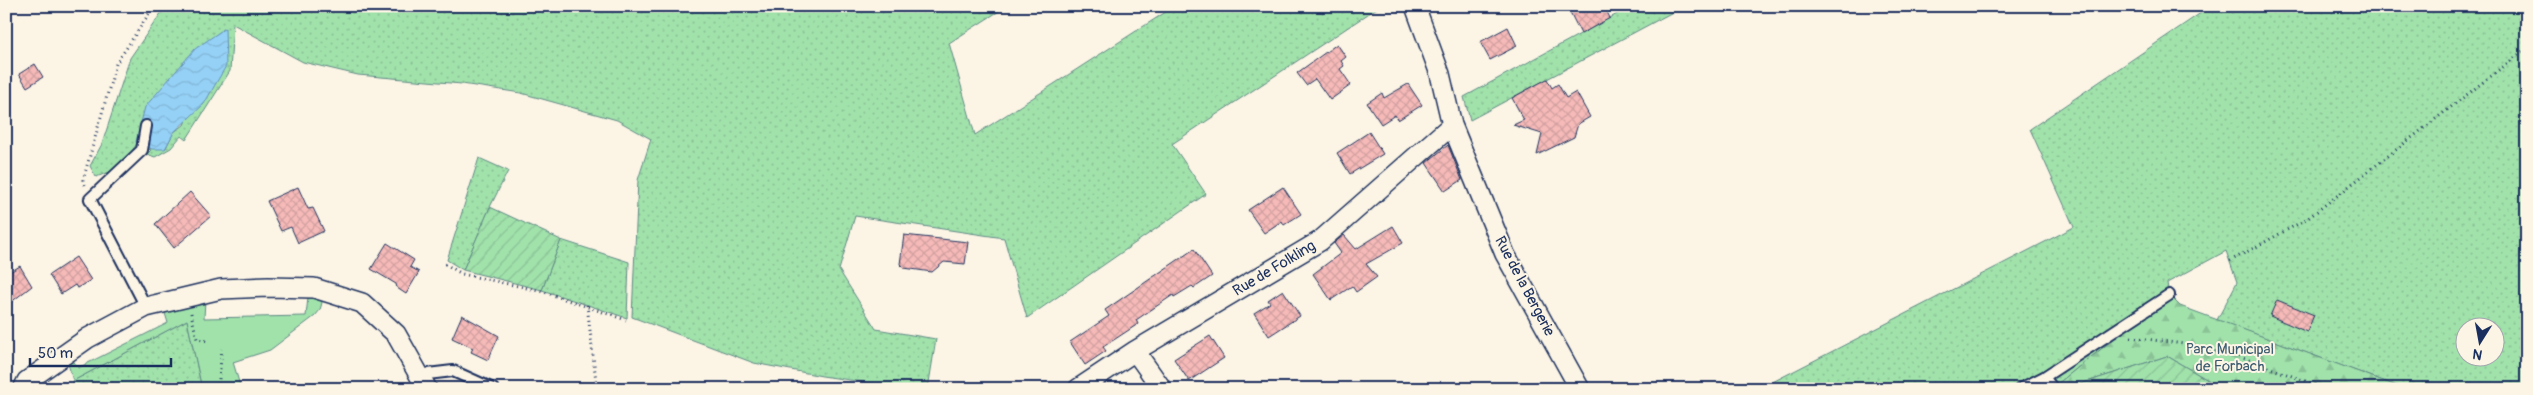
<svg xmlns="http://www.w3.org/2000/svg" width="2533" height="395" viewBox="0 0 2533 395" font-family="Pangolin,sans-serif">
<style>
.grass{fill:url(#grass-dots);stroke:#5e8884;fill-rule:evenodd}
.forest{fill:url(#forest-firs);stroke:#5e8884}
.park{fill:#a1e2ab;stroke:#5e8884}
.garden{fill:url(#garden-furrows);stroke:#5e8884}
.water{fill:url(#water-waves);stroke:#6490b9}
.building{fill:url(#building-cross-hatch);stroke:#1b2f5e}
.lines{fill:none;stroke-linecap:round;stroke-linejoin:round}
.service-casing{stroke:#1b2f5e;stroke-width:14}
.minor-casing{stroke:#1b2f5e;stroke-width:22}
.path{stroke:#1b2f5e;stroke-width:3;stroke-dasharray:1 4;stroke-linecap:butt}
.service{stroke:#fcf5e5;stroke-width:10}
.minor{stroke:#fcf5e5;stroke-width:19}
.labels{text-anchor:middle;stroke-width:4;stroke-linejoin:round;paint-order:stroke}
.street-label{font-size:15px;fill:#1b2f5e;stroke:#fcf5e5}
.park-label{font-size:15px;fill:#3c5c71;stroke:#fcf5e5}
</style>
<defs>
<pattern id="grass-dots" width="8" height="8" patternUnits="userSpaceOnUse" patternTransform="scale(1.25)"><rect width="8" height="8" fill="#a1e2ab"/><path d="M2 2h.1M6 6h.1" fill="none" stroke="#8ac296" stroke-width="1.8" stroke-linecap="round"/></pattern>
<pattern id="forest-firs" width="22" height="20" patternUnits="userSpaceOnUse" patternTransform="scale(1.25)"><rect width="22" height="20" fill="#a1e2ab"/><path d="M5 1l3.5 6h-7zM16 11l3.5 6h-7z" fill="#8ac296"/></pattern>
<pattern id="garden-furrows" width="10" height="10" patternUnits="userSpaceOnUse" patternTransform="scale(1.25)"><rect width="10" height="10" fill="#a1e2ab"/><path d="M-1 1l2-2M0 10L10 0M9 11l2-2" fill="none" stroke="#8ac296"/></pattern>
<pattern id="water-waves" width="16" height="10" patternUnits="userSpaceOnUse" patternTransform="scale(1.25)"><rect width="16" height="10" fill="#95d1f6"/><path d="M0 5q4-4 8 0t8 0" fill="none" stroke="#80b4d5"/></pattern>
<pattern id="building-cross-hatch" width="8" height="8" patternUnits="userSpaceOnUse" patternTransform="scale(1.25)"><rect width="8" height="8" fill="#f6bab8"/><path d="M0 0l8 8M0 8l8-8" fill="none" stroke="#d2a0a1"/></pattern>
</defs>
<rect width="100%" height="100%" fill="#fcf5e5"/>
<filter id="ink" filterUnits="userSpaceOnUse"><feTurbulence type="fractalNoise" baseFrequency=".02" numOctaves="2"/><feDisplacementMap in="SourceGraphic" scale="10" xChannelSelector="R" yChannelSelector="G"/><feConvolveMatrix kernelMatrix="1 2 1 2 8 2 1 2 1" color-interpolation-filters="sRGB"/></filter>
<g filter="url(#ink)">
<!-- grass -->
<path class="grass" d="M166,6H1007L949,43L975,135L1175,6H1380L1172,144L1206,194L1027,318L1004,238L855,216L839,270L876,329L936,339L928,389H912L822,376L754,363L632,317L638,180L651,139L617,120L521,93L462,84L358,75L303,62L233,24L230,71L186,140L181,136L171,148L155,157L147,154L151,150L137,144L118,169L96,177L90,166L102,144L130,58ZM224,29L184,125L174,132L165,149Z
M1632,6H1684L1470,120L1464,97Z
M2211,6H2527V389L2443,386L2405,389L2217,320L2237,282L2226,251L2167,283L2169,295L2051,389H1759L2074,227L2030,129ZM2466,328H2496V358H2466Z
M479,158L508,171L490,207L463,270L447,260Z
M561,240L629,262L627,318L542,290Z
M187,320L202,389H75L73,381Z"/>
<!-- forest -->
<path class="forest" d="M2169,295L2180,306L2405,389H2223L2167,356L2065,389H2051Z
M2443,386L2483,388L2487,389H2415Z"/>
<!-- park -->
<path class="park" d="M309,288L325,291L320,310L315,316L270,350L233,362L241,389H202L187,320L73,381L67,360L71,357L78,368L168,323L164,310L205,300L204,318L306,316Z"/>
<!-- garden -->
<path class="garden" d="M490,207L561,240L542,290L463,270Z
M2167,356L2223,389H2065Z"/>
<!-- water -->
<path class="water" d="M225,28L226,66L204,104L174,132L165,149H152L136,142L145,107L195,49Z"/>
<!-- building -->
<path class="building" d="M1567,6H1604L1610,18L1581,34Z
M1508,27L1517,46L1490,60L1480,42Z
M1337,44L1346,57L1341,61L1344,66L1340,69L1351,85L1330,100L1315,79L1306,85L1297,73Z
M35,64L43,77L27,87L19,74Z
M1547,79L1552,88L1558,84L1566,98L1576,92L1590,117L1578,124L1574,137L1537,155L1542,134L1513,125L1524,120L1512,98Z
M1408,84L1422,105L1398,120L1395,115L1381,124L1367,103L1382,93L1384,98Z
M1369,132L1383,154L1350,174L1337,153Z
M1448,145L1462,180L1445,191L1426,163Z
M298,187L308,209L313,208L324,231L298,243L291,227L281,231L267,201Z
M1283,187L1301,214L1284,225L1282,221L1264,233L1248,210Z
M190,192L211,216L174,248L155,224Z
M1393,226L1403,243L1366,264L1377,277L1356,292L1352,286L1331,300L1313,274L1341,253L1334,243L1344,235L1356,249Z
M904,235L968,242L965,264L944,262L932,272L904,268L900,264Z
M387,243L414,260L410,267L419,272L406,294L397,288L396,284L371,269Z
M1194,249L1212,276L1194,288L1192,286L1174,297L1173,295L1136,320L1138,324L1103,347L1106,351L1085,365L1070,342L1109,316L1105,310Z
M76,257L91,280L77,288L75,285L61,294L49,275Z
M20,266L32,286L6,306V267L10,272Z
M1283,290L1300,316L1269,336L1254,313L1270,303L1268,300Z
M2277,300L2314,315L2307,332L2270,316Z
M462,315L499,336L488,360L471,352L473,348L452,338Z
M1210,336L1224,358L1189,381L1174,359Z"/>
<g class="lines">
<!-- service casing -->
<g class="service-casing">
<path id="service" d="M146,307L90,199L142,150L146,126
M419,375L453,371L493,389
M2044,377L2053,389
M2020,389L2044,377L2169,295"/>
</g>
<!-- minor casing -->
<g class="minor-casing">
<path id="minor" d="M1415,6L1440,74L1452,125L1505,254L1580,389
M1135,351L1162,389
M23,389L27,381L88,338L146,307L221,289L268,287L314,288L362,303L396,334L427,389
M1078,389L1135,351L1320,241L1452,125"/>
</g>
<!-- path -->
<path class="path" d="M85,185L83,180L116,64L154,6
M2230,261L2307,219L2527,48
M445,264L462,274L541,291L626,320
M587,305L597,389
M191,313L197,339L210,341
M2131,337L2184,344L2246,359L2327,389
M218,389L222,349"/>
<!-- service -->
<use href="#service" class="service"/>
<!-- minor -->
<use href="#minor" class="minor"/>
</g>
</g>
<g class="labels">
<!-- street labels -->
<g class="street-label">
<text transform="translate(1274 268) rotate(-31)" y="5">Rue de Folkling</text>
<text transform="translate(1525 286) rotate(62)" y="5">Rue de la Bergerie</text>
</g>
<!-- park labels -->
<g class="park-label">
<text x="2230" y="354">Parc Municipal<tspan x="2230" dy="17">de Forbach</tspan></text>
</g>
</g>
<!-- margin -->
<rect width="2533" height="395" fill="none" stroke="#fcf5e5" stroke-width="25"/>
<rect x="12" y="12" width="2508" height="370" fill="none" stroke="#1b2f5e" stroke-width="2" filter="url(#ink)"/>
<!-- north arrow -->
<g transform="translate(2480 342) rotate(191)"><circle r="24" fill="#fcf5e5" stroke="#a2a6af"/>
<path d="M0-4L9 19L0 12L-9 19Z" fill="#1b2f5e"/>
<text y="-8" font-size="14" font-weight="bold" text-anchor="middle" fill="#1b2f5e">N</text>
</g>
<!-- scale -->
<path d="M30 358v8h141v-8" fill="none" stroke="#1b2f5e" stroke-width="2.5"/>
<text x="38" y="358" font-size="15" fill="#1b2f5e" stroke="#fcf5e5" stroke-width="4" paint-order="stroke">50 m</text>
</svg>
